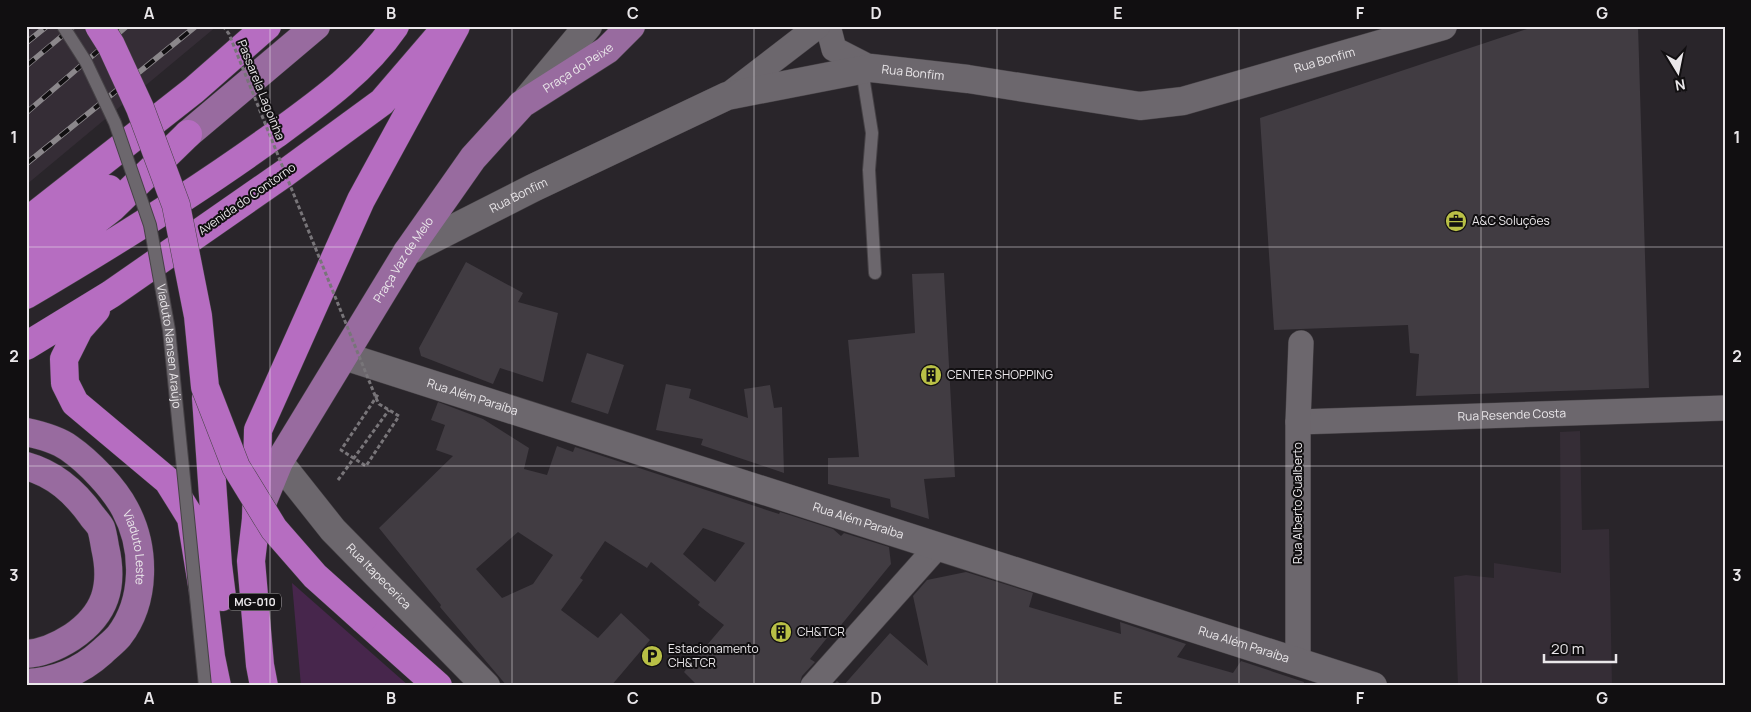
<svg xmlns="http://www.w3.org/2000/svg" width="1751" height="712" viewBox="0 0 1751 712" font-family="Manrope,sans-serif">
<style>
.built{fill:#352d36}
.green{fill:#47264c}
.building{fill:#413c42;fill-rule:evenodd}
.lines{fill:none;stroke-linecap:round;stroke-linejoin:round}
.lane-casing{stroke:#464246;stroke-width:14}
.street-casing{stroke:#464246;stroke-width:26}
.secondary-casing{stroke:#464246;stroke-width:29}
.primary-casing{stroke:#464246;stroke-width:29}
.highway-casing{stroke:#464246;stroke-width:29}
.path{stroke:#787579;stroke-width:3;stroke-dasharray:4 2.5;stroke-linecap:butt}
.lane{stroke:#6c676d;stroke-width:12}
.street{stroke:#6c676d;stroke-width:25}
.secondary{stroke:#6c676d;stroke-width:28}
.primary{stroke:#986b9f;stroke-width:28}
.highway{stroke:#b66dc1;stroke-width:28}
.rail-casing{stroke:#8b878b;stroke-width:5.5}
.rail{stroke:#110f11;stroke-width:4;stroke-dasharray:11;stroke-linecap:butt}
.lane-bridge-casing{stroke:#464246;stroke-width:14;stroke-linecap:butt}
.highway-bridge-casing{stroke:#464246;stroke-width:29;stroke-linecap:butt}
.path-bridge{stroke:#787579;stroke-width:3;stroke-dasharray:4 2.5;stroke-linecap:butt}
.lane-bridge{stroke:#6c676d;stroke-width:12}
.highway-bridge{stroke:#b66dc1;stroke-width:28}
.grid{fill:none;stroke:#eae7ea;stroke-width:1;stroke-opacity:0.55}
.labels{text-anchor:middle;stroke-width:4;stroke-linejoin:round;paint-order:stroke}
.shield{fill:#110f11;stroke:#a9a6a9;stroke-width:1}
.shield-label{font-size:11px;font-weight:bold;fill:#eae7ea}
.street-label{font-size:12px;fill:#eae7ea;stroke:#110f11}
.poi-label{font-size:12px;fill:#eae7ea;stroke:#110f11;text-anchor:start}
.neatline{fill:none;stroke:#eae7ea;stroke-width:2}
.grid-label{font-size:16px;text-anchor:middle;font-weight:bold;fill:#eae7ea}
</style>
<rect width="100%" height="100%" fill="#29252a"/>
<!-- built -->
<path class="built" d="M35,26H217L26,185V34Z
M1580,431L1582,530L1609,529L1612,686H1458L1454,577L1466,575L1494,578V563L1561,573L1560,432Z"/>
<!-- green -->
<path class="green" d="M292,583L409,686H301Z"/>
<!-- building -->
<path class="building" d="M1536,26H1638L1649,388L1416,396L1419,354L1410,353L1408,325L1274,330L1260,118Z
M466,262L523,293L518,302L558,313L543,382L500,368L493,384L421,356L419,348Z
M944,273L955,477L924,479L929,519L891,507L890,499L828,484V458L859,457L848,340L915,333L912,274Z
M587,353L624,365L608,414L571,402Z
M666,384L691,389L689,398L748,418L744,389L770,385L774,408L782,407L784,473L701,445L703,439L656,430Z
M438,402L483,419L529,448L524,469L547,475L557,446L573,452L575,447L779,514L780,512L833,529L841,536L844,533L889,547L891,564L837,630L835,628L810,659L815,662L802,676L799,686H698L684,672L724,625L698,605L700,602L651,562L647,568L605,541L580,578L583,580L561,610L598,638L621,613L650,640L611,686H507L440,607L441,605L379,528L453,456L436,450L445,425L431,420ZM703,528L745,543L715,582L683,554ZM518,532L553,555L533,584L502,598L476,569Z
M966,572L1033,593L1029,607L1121,634L1120,622L1186,644L1177,657L1233,673L1241,661L1304,682L1303,686H832L837,681L843,686L890,633L928,666L913,596L927,580Z"/>
<g class="lines">
<!-- lane casing -->
<g class="lane-casing">
<path id="lane" d="M862,70L872,133L869,170L875,273"/>
</g>
<!-- street casing -->
<g class="street-casing">
<g id="street">
<path d="M828,26L834,49L871,68"/>
<path d="M727,96L818,26"/>
<path id="s1" d="M1298,422L1725,408"/>
<path d="M1298,663V422L1301,343"/>
<path d="M813,686L937,547"/>
</g>
</g>
<!-- secondary casing -->
<g class="secondary-casing">
<g id="secondary">
<path d="M528,98L588,26"/>
<path id="s2" d="M407,252L533,188L727,96L871,68L968,79L1140,106L1183,101L1443,26"/>
<path id="s3" d="M344,356L1373,686"/>
<path id="s4" d="M279,462L333,530L486,686"/>
</g>
</g>
<!-- primary casing -->
<g class="primary-casing">
<g id="primary">
<path d="M188,134L316,26"/>
<path id="s5" d="M26,432C40,435 58,440 69,448C89,462 114,488 125,509C146,548 146,601 119,636C114,642 107,647 102,652C81,671 55,682 26,683"/>
<path d="M26,466C55,474 75,492 92,516C95,520 99,524 101,528C103,534 104,541 105,547C114,586 106,614 72,637C58,646 44,653 26,654"/>
<path id="s6" d="M256,518L279,462L407,252L473,158L522,104L607,50L631,26"/>
</g>
</g>
<!-- highway casing -->
<g class="highway-casing">
<path id="highway" d="M26,222L194,90L267,26
M26,246L109,189
M26,272L58,250L112,208L188,134
M26,295C111,245 195,193 275,135C319,103 364,71 395,26
M96,310L79,329L64,359L65,383L75,403L168,481L191,518L203,591L211,657L217,686
M26,346L111,294L285,173L382,102L437,38
M206,398L218,565L222,597
M363,619L438,686
M264,686L260,665L251,561L256,519L258,430L361,200L456,26"/>
</g>
<!-- path -->
<path class="path" d="M376,398L379,404L399,416L366,466L341,450L379,393
M338,480L389,410"/>
<!-- lane -->
<use href="#lane" class="lane"/>
<!-- street -->
<use href="#street" class="street"/>
<!-- secondary -->
<use href="#secondary" class="secondary"/>
<!-- primary -->
<use href="#primary" class="primary"/>
<!-- highway -->
<use href="#highway" class="highway"/>
<!-- rail casing -->
<g class="rail-casing">
<path id="rail" d="M26,43L47,26
M26,66L74,26
M26,113L127,26
M26,164L196,26"/>
</g>
<!-- rail -->
<use href="#rail" class="rail"/>
<!-- lane-bridge casing -->
<g class="lane-bridge-casing">
<g id="lane-bridge">
<path id="s7" d="M63,26L86,62L115,123L150,225L169,330L205,686"/>
</g>
</g>
<!-- highway-bridge casing -->
<g class="highway-bridge-casing">
<path id="highway-bridge" d="M99,26L111,45L140,108L176,205L198,316L205,387L236,467L274,529L315,576L363,619"/>
</g>
<!-- path-bridge -->
<path class="path-bridge" d="M223,26L229,34L376,398"/>
<!-- lane-bridge -->
<use href="#lane-bridge" class="lane-bridge"/>
<!-- highway-bridge -->
<use href="#highway-bridge" class="highway-bridge"/>
</g>
<!-- grid -->
<path class="grid" d="M270,26V686M512,26V686M754,26V686M997,26V686M1239,26V686M1481,26V686M26,247H1725M26,466H1725"/>
<!-- icons -->
<defs>
<g id="office-disc" transform="scale(1.125)"><circle r="9.5" fill="#b9c046" stroke="#110f11"/><path d="M-6-3h4V-5.5h4V-3h4V5H-6ZM-1-4.5V-3h2v-1.5ZM-6 0V1H6V0Z" fill="#111"/></g>
<g id="building-disc" transform="scale(1.125)"><circle r="9.5" fill="#b9c046" stroke="#110f11"/><path d="M-4-6H4V6H1V3H-1V6H-4ZM-2.5-4.3h1.7v1.8h-1.7ZM.8-4.3h1.7v1.8H.8ZM-2.5-1h1.7V.8h-1.7ZM.8-1h1.7V.8H.8Z" fill="#111"/></g>
<g id="parking-disc" transform="scale(1.125)"><circle r="9.5" fill="#b9c046" stroke="#110f11"/><path d="M-3.5-5.5H1a3.5 3.5 0 0 1 0 7H-1V5.5H-3.5ZM-1-3.4V-.6H.8a1.4 1.4 0 0 0 0-2.8Z" fill="#111"/></g>
</defs>
<g fill-rule="evenodd">
<use href="#office-disc" x="1456" y="221"/>
<use href="#building-disc" x="931" y="375"/>
<use href="#building-disc" x="781" y="632"/>
<use href="#parking-disc" x="652" y="656"/>
</g>
<g class="labels">
<!-- shield labels -->
<rect class="shield" x="229" y="593.5" width="52" height="17" rx="4"/>
<g class="shield-label">
<text x="255" y="606">MG-010</text>
</g>
<!-- street labels -->
<g class="street-label">
<text dy="4" stroke="none"><textPath href="#s2" startOffset="965">Rua Bonfim</textPath></text>
<text dy="4" stroke="none"><textPath href="#s6" startOffset="561">Praça do Peixe</textPath></text>
<text dy="4" stroke="none"><textPath href="#s2" startOffset="545">Rua Bonfim</textPath></text>
<text transform="translate(261 90) rotate(68)" y="4">Passarela Lagoinha</text>
<text dy="4" stroke="none"><textPath href="#s2" startOffset="125">Rua Bonfim</textPath></text>
<text transform="translate(247 199) rotate(-35)" y="4">Avenida do Contorno</text>
<text dy="4" stroke="none"><textPath href="#s6" startOffset="298">Praça Vaz de Melo</textPath></text>
<text dy="4" stroke="none"><textPath href="#s7" startOffset="341">Viaduto Nansen Araújo</textPath></text>
<text dy="4" stroke="none"><textPath href="#s3" startOffset="135">Rua Além Paraíba</textPath></text>
<text dy="4" stroke="none"><textPath href="#s1" startOffset="214">Rua Resende Costa</textPath></text>
<text transform="translate(1298 503) rotate(-90)" y="4">Rua Alberto Gualberto</text>
<text dy="4" stroke="none"><textPath href="#s3" startOffset="540">Rua Além Paraíba</textPath></text>
<text dy="4" stroke="none"><textPath href="#s5" startOffset="170">Viaduto Leste</textPath></text>
<text dy="4" stroke="none"><textPath href="#s4" startOffset="152">Rua Itapecerica</textPath></text>
<text dy="4" stroke="none"><textPath href="#s3" startOffset="945">Rua Além Paraíba</textPath></text>
</g>
<!-- poi labels -->
<g class="poi-label">
<text x="1472" y="225">A&amp;C Soluções</text>
<text x="947" y="379">CENTER SHOPPING</text>
<text x="797" y="636">CH&amp;TCR</text>
<text x="668" y="653">Estacionamento<tspan x="668" dy="14">CH&amp;TCR</tspan></text>
</g>
</g>
<!-- border -->
<rect width="1751" height="712" fill="none" stroke="#110f11" stroke-width="55"/>
<!-- north arrow -->
<g transform="translate(1678 72) rotate(170)" stroke="#110f11" stroke-width="4" paint-order="stroke">
<path d="M0-4L9 19L0 12L-9 19Z" fill="#eae7ea"/>
<text y="-8" font-size="14" font-weight="bold" text-anchor="middle" fill="#eae7ea">N</text>
</g>
<!-- scale -->
<path d="M1544 654v8h72v-8" fill="none" stroke="#eae7ea" stroke-width="2.5"/>
<text x="1551" y="654" font-size="15" fill="#eae7ea" stroke="#110f11" stroke-width="4" paint-order="stroke">20 m</text>
<rect x="28" y="28" width="1696" height="656" class="neatline"/>
<g class="grid-label">
<text x="149" y="19">A</text>
<text x="391" y="19">B</text>
<text x="633" y="19">C</text>
<text x="876" y="19">D</text>
<text x="1118" y="19">E</text>
<text x="1360" y="19">F</text>
<text x="1602" y="19">G</text>
<text x="14" y="143">1</text>
<text x="1737" y="143">1</text>
<text x="14" y="362">2</text>
<text x="1737" y="362">2</text>
<text x="14" y="581">3</text>
<text x="1737" y="581">3</text>
<text x="149" y="704">A</text>
<text x="391" y="704">B</text>
<text x="633" y="704">C</text>
<text x="876" y="704">D</text>
<text x="1118" y="704">E</text>
<text x="1360" y="704">F</text>
<text x="1602" y="704">G</text>
</g>
</svg>
